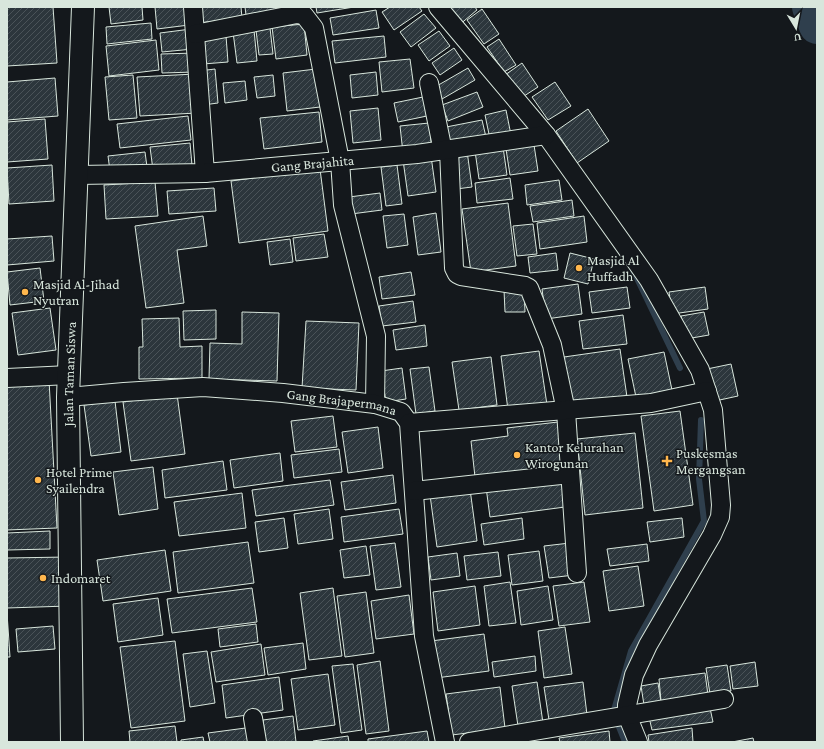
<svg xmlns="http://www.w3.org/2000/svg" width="824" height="749" viewBox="0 0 824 749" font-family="'Crimson Pro',serif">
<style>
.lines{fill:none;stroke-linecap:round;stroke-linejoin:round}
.stream{stroke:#2f3f4d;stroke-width:6}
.river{stroke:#2f3f4d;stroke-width:36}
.building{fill:url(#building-hatch);stroke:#d8e6dc}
.street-casing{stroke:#d8e6dc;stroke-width:20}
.secondary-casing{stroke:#d8e6dc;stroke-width:24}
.street{stroke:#14181c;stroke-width:18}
.secondary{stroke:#14181c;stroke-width:22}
.poi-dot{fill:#ffb74d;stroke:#14181c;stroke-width:1.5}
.labels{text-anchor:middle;stroke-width:3;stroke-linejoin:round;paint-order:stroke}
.street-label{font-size:14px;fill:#d8e6dc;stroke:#14181c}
.poi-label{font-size:14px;fill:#d8e6dc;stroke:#14181c;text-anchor:start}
</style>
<defs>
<pattern id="building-hatch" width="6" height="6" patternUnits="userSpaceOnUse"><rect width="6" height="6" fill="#2c363c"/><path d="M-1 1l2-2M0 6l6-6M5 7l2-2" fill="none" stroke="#4a5358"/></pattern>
</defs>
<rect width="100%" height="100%" fill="#14181c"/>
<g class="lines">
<!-- stream -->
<path class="stream" d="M633,270L680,368
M614,710L631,651L704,521L699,479L701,420
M617,722L625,742"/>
<!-- river -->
<path class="river" d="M810,7L817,26"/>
</g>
<!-- building -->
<path class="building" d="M7,7H53L57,63L7,66Z
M109,7H142L143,20L111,24Z
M155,7H187L189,25L157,29Z
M196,7H241L242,18L198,23Z
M245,7H303V8L246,15Z
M316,7H354L317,13Z
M390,7H419L422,11L394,30L382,12Z
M442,7H475L477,10L458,26Z
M482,9L499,34L484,44L467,20Z
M376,10L379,28L333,35L330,18Z
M424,14L436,28L411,47L400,32Z
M151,23L152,39L107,44L106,27Z
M304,24L307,55L276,59L272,27Z
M270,28L273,54L259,55L256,30Z
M191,29L193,49L162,52L160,33Z
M254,30L257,61L237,63L233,32Z
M439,31L450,46L429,61L418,45Z
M226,36L228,62L203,64L201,38Z
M384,36L386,57L335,63L332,41Z
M499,39L516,65L504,72L487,47Z
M156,40L159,70L109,76L106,46Z
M454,48L462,60L440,75L432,63Z
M195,53V72L162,73L161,54Z
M410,59L414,88L382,92L379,62Z
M522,63L538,87L521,98L505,75Z
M468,68L475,80L442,99L435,87Z
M215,69L218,103L203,105L199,71Z
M316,69L320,107L287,111L283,73Z
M376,72L378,95L352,98L350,75Z
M195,74L197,113L140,116L137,77Z
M133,75L137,118L109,120L105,77Z
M273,75L275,96L257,98L254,77Z
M55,78L58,116L7,120V82Z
M245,81L247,100L225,103L223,83Z
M555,82L571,106L548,120L532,97Z
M477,92L483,107L448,121L442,105Z
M423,97L427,116L398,122L394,103Z
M378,108L381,140L353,143L350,111Z
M588,109L609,141L577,163L556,131Z
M506,110L511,135L490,139L485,115Z
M319,112L322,142L264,149L260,118Z
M188,116L191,140L120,148L117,124Z
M45,119L48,159L7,162V122Z
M482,120L486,137L445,146L441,128Z
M429,123L432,150L403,153L400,126Z
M190,143L192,165L153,170L150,147Z
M534,145L538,171L510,175L506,149Z
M503,147L507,175L479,179L475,151Z
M467,151L472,187L456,189L452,154Z
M145,152L147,167L110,171L108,156Z
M431,156L436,192L408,196L403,160Z
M52,165L54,201L9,204L7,168Z
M397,165L402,204L386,206L381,167Z
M320,169L328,231L239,243L231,181Z
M510,178L513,199L477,203L475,183Z
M559,180L562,200L527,205L525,185Z
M155,182L158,216L106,219L104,185Z
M214,188L216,211L169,214L167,191Z
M380,193L382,210L351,214L349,197Z
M572,200L574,216L533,222L530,206Z
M508,203L516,266L471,272L462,209Z
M436,213L441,252L418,255L413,217Z
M404,214L408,245L387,248L383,216Z
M203,216L207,246L177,250L184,303L146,308L135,226Z
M584,216L587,242L540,249L537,223Z
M533,224L537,254L517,256L513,226Z
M324,234L328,257L296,261L293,238Z
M52,236L54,261L7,265V239Z
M290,239L293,262L270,265L267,242Z
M556,253L558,270L530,273L528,257Z
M570,253L594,259L588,284L564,278Z
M40,268L44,301L10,305L7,272Z
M411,272L415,295L382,299L379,277Z
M578,284L582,314L546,319L542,289Z
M627,287L630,308L592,313L589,292Z
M705,287L708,309L672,314L669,292Z
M524,289L525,312H505L504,290Z
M413,301L416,322L382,326L379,306Z
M50,308L56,350L18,355L12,313Z
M216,310V339L184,340L183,311Z
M242,312L279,313L277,381L209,379L210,343L242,344Z
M704,312L709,335L686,339L681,316Z
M623,315L627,344L583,349L579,321Z
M179,318L180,347L202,346V378L139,379V347H143L142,319Z
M306,321L359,323L356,390L302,388Z
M425,325L427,346L396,350L393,330Z
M620,349L627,397L571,405L564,357Z
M539,351L547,405L508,410L501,356Z
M664,352L672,390L636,397L628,359Z
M491,357L497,405L459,410L452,362Z
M731,364L738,396L715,401L707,369Z
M429,367L435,411L416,414L410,369Z
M402,368L406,399L386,402L381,371Z
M49,380L57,528L7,530V382Z
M177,394L185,454L131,461L123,402Z
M115,401L121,452L91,456L84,405Z
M680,411L693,505L654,511L641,416Z
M333,416L337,447L295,452L291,421Z
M558,422L563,469L475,477L471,441L508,436L507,428Z
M378,427L383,468L348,473L342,432Z
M635,433L643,508L585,515L577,439Z
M339,449L342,472L294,478L291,455Z
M280,453L283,481L234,488L230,460Z
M223,461L227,490L165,498L162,470Z
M153,467L158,509L119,515L113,472Z
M393,475L396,503L345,510L341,482Z
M561,477L565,507L490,517L486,487Z
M330,480L334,505L256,516L252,490Z
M470,489L477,541L437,547L430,495Z
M242,493L246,528L179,536L174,502Z
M329,509L333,539L298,544L294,514Z
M399,509L403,534L344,542L341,517Z
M284,518L288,548L259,552L255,522Z
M522,518L524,539L484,545L481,524Z
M682,518L684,537L650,542L647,522Z
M50,531V549L7,550V533Z
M248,542L254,583L178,593L173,552Z
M395,543L401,587L376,590L370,546Z
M570,543L574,575L549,578L544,546Z
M647,544L649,561L610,566L607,549Z
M366,546L370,575L344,578L340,550Z
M165,550L171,591L103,601L97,560Z
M539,551L543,581L512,585L508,555Z
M498,552L501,576L467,580L464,556Z
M457,553L460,576L431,580L428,557Z
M67,557L68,606L7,608V558Z
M638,566L644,606L609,611L603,571Z
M510,582L516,623L489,626L484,586Z
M584,582L590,622L559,626L553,586Z
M475,586L480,625L438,631L433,592Z
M548,586L553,620L521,625L517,591Z
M252,588L257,622L172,633L167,599Z
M333,588L342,656L309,660L300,593Z
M366,592L374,653L345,657L337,596Z
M409,595L414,634L376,639L371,601Z
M158,598L163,635L118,642L113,604Z
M7,613L10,657H7Z
M256,624L258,642L220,647L218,629Z
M53,626L55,649L18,652L16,629Z
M565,627L572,674L544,678L538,631Z
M484,634L489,671L436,678L431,641Z
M175,641L185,721L131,728L120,647Z
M303,643L306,669L268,675L264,648Z
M261,644L265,675L216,682L211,652Z
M207,651L215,703L190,707L183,654Z
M535,656L536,671L494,677L492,662Z
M380,661L389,731L366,734L357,665Z
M755,662L758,686L733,689L730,666Z
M353,664L362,730L341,733L332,666Z
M727,665L731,691L710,694L706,668Z
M705,673L708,695L661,701L659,679Z
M328,674L335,725L298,730L291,679Z
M279,677L283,710L226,718L222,685Z
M537,682L543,723L518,726L512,686Z
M583,682L587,715L549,720L544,687Z
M658,683L661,702L644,705L641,686Z
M500,687L505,728L452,735L446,694Z
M710,708L713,722L652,730L649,717Z
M293,716L296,742H266L263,720Z
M175,726L177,742H130L129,731Z
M253,727L255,742H210L208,733Z
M692,728L693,742H649L648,735Z
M427,731L429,742H368V739Z
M609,731L610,742H560L559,738Z
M348,736L349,742H313V741Z
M203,737L204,742H181V740Z
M753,738L754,742H732Z"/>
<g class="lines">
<!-- street casing -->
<g class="street-casing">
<g id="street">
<path d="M193,7L205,173"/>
<path d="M438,7L546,135L649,280L700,370L713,410L721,505L720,517L712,535L648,645L634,675L627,705V715L638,742"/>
<path d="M195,34L297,14L304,15L314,28L340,161L343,205L376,336L375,404"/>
<path d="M429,83L443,151"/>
<path d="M449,150L454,268L457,274L461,276L525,286L529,288L552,345L566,411L577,573"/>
<path id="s1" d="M77,175L205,173L417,154L546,135"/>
<path d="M7,378L69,375"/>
<path id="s2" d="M68,397L124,392L203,387L283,393L375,404L401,412L409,423L424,636L445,742"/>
<path d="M409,423L651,403L707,391"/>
<path d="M414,491L570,474"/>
<path d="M253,718L257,742"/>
<path d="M469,742L724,699"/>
</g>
</g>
<!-- secondary casing -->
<g class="secondary-casing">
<g id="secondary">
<path id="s3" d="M72,742L68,397L83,7"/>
</g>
</g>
<!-- street -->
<use href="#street" class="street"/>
<!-- secondary -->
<use href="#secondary" class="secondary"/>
</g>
<!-- markers -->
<g class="poi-dot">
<circle cx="579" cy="268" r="4"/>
<circle cx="25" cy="292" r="4"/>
<circle cx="517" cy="455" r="4"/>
<path d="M665 455h4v4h4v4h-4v4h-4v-4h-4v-4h4z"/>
<circle cx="38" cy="480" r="4"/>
<circle cx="43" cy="578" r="4"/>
</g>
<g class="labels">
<!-- street labels -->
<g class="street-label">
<text dy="5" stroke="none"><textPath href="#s1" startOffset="236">Gang Brajahita</textPath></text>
<text dy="5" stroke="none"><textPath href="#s3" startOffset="368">Jalan Taman Siswa</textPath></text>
<text dy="5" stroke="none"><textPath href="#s2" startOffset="275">Gang Brajapermana</textPath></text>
</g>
<!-- poi labels -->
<g class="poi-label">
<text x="587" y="265">Masjid Al<tspan x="587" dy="16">Huffadh</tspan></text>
<text x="33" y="289">Masjid Al-Jihad<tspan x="33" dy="16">Nyutran</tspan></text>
<text x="525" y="452">Kantor Kelurahan<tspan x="525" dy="16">Wirogunan</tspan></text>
<text x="676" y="458">Puskesmas<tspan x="676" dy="16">Mergangsan</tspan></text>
<text x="46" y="477">Hotel Prime<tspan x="46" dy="16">Syailendra</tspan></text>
<text x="51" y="583">Indomaret</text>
</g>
</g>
<!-- border -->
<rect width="824" height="749" fill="none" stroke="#d8e6dc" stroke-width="16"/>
<!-- north arrow -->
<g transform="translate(796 28) rotate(170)" stroke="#14181c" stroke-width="3" paint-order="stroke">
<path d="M0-3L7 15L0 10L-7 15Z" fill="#d8e6dc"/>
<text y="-6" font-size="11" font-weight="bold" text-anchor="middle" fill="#d8e6dc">U</text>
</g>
</svg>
